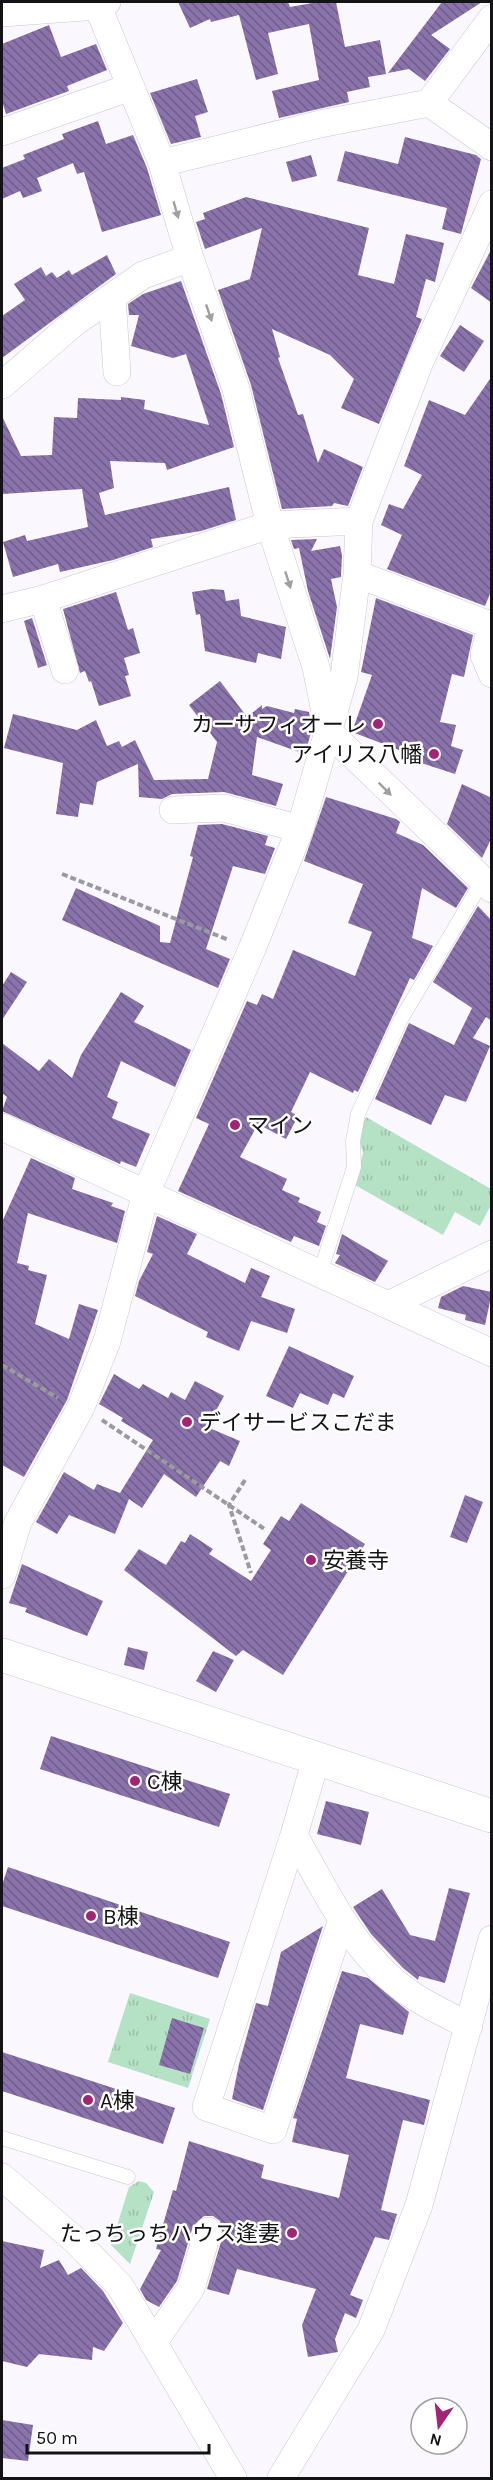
<svg xmlns="http://www.w3.org/2000/svg" width="493" height="2480" viewBox="0 0 493 2480" font-family="Karla,'Noto Sans JP',sans-serif">
<style>
.grass{fill:url(#grass-tufts)}
.building{fill:url(#building-back-hatch)}
.lines{fill:none;stroke-linecap:round;stroke-linejoin:round}
.lane-casing{stroke:#cac6d0;stroke-width:15}
.street-casing{stroke:#cac6d0;stroke-width:28}
.secondary-casing{stroke:#cac6d0;stroke-width:34}
.path{stroke:#9b9a9e;stroke-width:4;stroke-dasharray:6 3;stroke-linecap:butt}
.lane{stroke:#fff;stroke-width:14}
.street{stroke:#fff;stroke-width:27}
.secondary{stroke:#fff;stroke-width:33}
.oneway{fill:#a1a0a1}
.poi-dot{fill:#a22477;stroke:#fff;stroke-width:2}
.labels{text-anchor:middle;stroke-width:5;stroke-linejoin:round;paint-order:stroke}
.poi-label{font-size:22px;fill:#131215;stroke:#fff;text-anchor:start}
</style>
<defs>
<pattern id="grass-tufts" width="24" height="20" patternUnits="userSpaceOnUse" patternTransform="scale(1.5)"><rect width="24" height="20" fill="#b5e1c5"/><path d="M3 7l-1-3M5 7V3M7 7l1-3M15 17l-1-3M17 17v-4M19 17l1-3" fill="none" stroke="#9bc0a8"/></pattern>
<pattern id="building-back-hatch" width="6" height="6" patternUnits="userSpaceOnUse" patternTransform="scale(1.5)"><rect width="6" height="6" fill="#8973aa"/><path d="M-1 5l2 2M0 0l6 6M5-1l2 2" fill="none" stroke="#6f5d89"/></pattern>
</defs>
<rect width="100%" height="100%" fill="#faf8fe"/>
<!-- grass -->
<path class="grass" d="M366,1117L491,1189V1205L480,1226L455,1212L443,1235L355,1185L363,1153L358,1135Z
M130,1993L210,2019L188,2088L108,2062Z
M139,2181L146,2183L154,2192L130,2264L111,2245L129,2187Z"/>
<!-- building -->
<path class="building" d="M178,2H288L290,7L318,2H336L345,47L380,40L386,74L368,77L370,87L347,92L349,102L279,118L272,91L319,80L309,24L268,33L278,74L256,80L239,15L211,22L210,19L190,28Z
M442,2H482L431,35L450,49L425,81L409,69L388,73Z
M49,25L61,57L96,44L107,70L67,86L69,91L6,114L2,101V44Z
M197,79L208,112L195,116L201,137L171,144L150,93Z
M98,121L106,144L133,135L147,168L161,215L102,232L84,172L77,174L73,163L37,178L42,191L23,198L20,191L2,199V168L25,159L23,155L64,139L62,134Z
M405,137L476,155L481,159L461,234L442,229L447,208L337,181L345,151L398,164Z
M311,155L317,176L292,182L286,162Z
M246,197L369,228L358,275L394,284L406,234L444,243L435,282L426,279L416,317L422,319L379,424L341,408L354,379L330,355L272,329L280,357L278,358L298,415L303,414L318,463L324,449L363,467L348,506L334,503L332,506L282,509L251,385L218,290L250,279L262,228L205,249L196,222L205,219L203,213Z
M492,248V303L471,288Z
M107,255L116,274L2,358V316L25,300L14,284L41,267L46,276L52,272L57,278L69,270L72,275Z
M181,281L221,394L234,447L167,470L165,463L110,461L114,488L99,493L105,515L229,487L236,520L201,531L151,539L153,547L113,560L60,572L58,564L13,577L3,542L25,535L27,541L88,527L82,489L2,494V416L21,456L52,455L54,417L77,418L78,398L121,400V397L145,400L144,409L209,425L186,354L173,358L131,346L139,315H129L128,304L143,294Z
M460,325L484,341L464,372L440,356Z
M492,376V589L485,606L387,569L402,535L381,525L389,504L403,509L422,475L404,466L429,400L465,415Z
M317,539L311,551L340,546L342,555L341,577L331,579L337,607L330,659L308,591L299,548L294,549L291,540Z
M212,589L224,590L226,601L239,599L241,616L286,627L281,659L258,653L256,663L205,651L200,614L196,615L192,592Z
M116,592L128,630L133,628L140,653L124,658L129,675L125,676L131,696L99,706L91,681L89,682L85,671L80,673L63,609Z
M376,598L473,635L464,677L452,674L440,722L456,725L451,746L463,750L455,774L406,758L407,753L352,732L372,675L361,672Z
M32,618L47,665L38,668L24,621Z
M220,681L247,717L262,705V709L267,706L294,713L295,709L309,712L312,729L305,754L257,737L252,775L283,784L276,806L224,792L172,794L162,799L139,797L138,764L97,782L93,805L80,803L78,817L56,814L63,763L4,748L13,714L77,730L96,720L107,746L119,741L122,747L135,740L154,780L208,779L217,742L189,705Z
M462,784L492,798V837L482,858L447,824Z
M326,797L396,819L400,822L396,833L423,845L468,888L456,908L422,888L412,938L433,946L414,980L410,978L358,1092L354,1090L353,1093L310,1072L291,1112L298,1116L286,1139L258,1124L240,1157L287,1179L282,1190L300,1198L298,1202L321,1212L317,1222L326,1226L319,1246L294,1236L291,1242L178,1191L209,1124L196,1118L247,1001L257,1005L262,994L273,999L293,950L355,976L372,932L348,923L363,884L304,861Z
M222,824L268,836L265,845L275,848L265,874L233,866L206,949L230,959L218,988L62,920L76,888L160,926V942L170,943L193,857L190,856L198,825Z
M478,906L492,921V1021L486,1017L473,1038L490,1046L466,1102L445,1095L431,1125L375,1099L409,1023L454,1045L472,1008L433,982Z
M11,972L27,982L2,1020V986Z
M121,992L144,1006L134,1022L191,1050L175,1087L121,1061L107,1097L118,1102L112,1118L150,1134L136,1167L121,1161L120,1164L2,1111L7,1097L2,1093V1043L39,1071L49,1059L72,1078L81,1055Z
M31,1158L75,1178L72,1189L113,1203L111,1206L125,1211L117,1243L28,1213L17,1263L29,1266L28,1270L47,1275L35,1324L69,1339L79,1304L98,1310L67,1400L24,1477L2,1465V1222Z
M157,1216L197,1234L187,1254L245,1283L251,1268L270,1276L261,1297L295,1309L287,1333L251,1321L239,1351L206,1337L208,1332L135,1296L139,1281L153,1254L147,1252Z
M342,1234L388,1261L375,1282L335,1263L340,1255L336,1254Z
M463,1286L492,1292L485,1325L465,1320L466,1315L438,1308L441,1297Z
M289,1346L354,1376L344,1398L333,1393L328,1405L300,1393L293,1408L266,1396Z
M114,1374L139,1389L143,1384L168,1398L171,1392L185,1400L195,1381L224,1396L207,1427L240,1441L229,1466L220,1461L196,1497L164,1474L142,1508L129,1499L115,1534L69,1515L57,1534L36,1522L64,1472L94,1490L97,1484L120,1493L153,1440L121,1421L123,1418L99,1404Z
M465,1495L483,1502L467,1543L450,1537Z
M301,1503L365,1544L283,1675L243,1650L236,1656L124,1570L139,1549L166,1565L181,1541L185,1543L190,1534L213,1549L209,1554L251,1581L271,1550L263,1544L281,1516L289,1521Z
M22,1564L103,1601L87,1636L25,1612L27,1608L9,1603Z
M128,1647L148,1652L144,1670L124,1665Z
M213,1651L234,1660L216,1692L196,1681Z
M51,1736L230,1794L219,1827L40,1769Z
M326,1801L369,1812L361,1845L317,1834Z
M8,1867L230,1942L218,1978L2,1906V1885Z
M449,1888L470,1893L445,1983L419,1976L418,1980L403,1968L371,1934L353,1907L382,1889L410,1935L435,1941Z
M323,1926L263,2110L232,2099L239,2064L256,2003L268,2006L281,1952Z
M342,1971L368,1978L409,2012L403,2035L360,2024L346,2078L430,2100L424,2125L403,2120L381,2210L397,2214L389,2240L375,2237L350,2295L363,2300L356,2318L345,2313L335,2339L338,2352L308,2357L302,2325L316,2289L237,2269L229,2295L207,2289L223,2235L220,2221L213,2216H204L193,2226L177,2281L159,2307L146,2300L140,2289L161,2250L156,2249L173,2190L176,2191L189,2141L264,2165L261,2178L339,2198L349,2155L292,2142L297,2119L293,2118Z
M172,2018L204,2028L190,2074L159,2065Z
M2,2052L175,2108L163,2144L2,2091Z
M2,2241L44,2250L40,2268L59,2260L68,2275L81,2268L103,2291L123,2323L104,2351L93,2347L92,2360L39,2354L27,2367L2,2361Z
M2,2420L33,2425L28,2461L2,2458Z"/>
<g class="lines">
<!-- lane casing -->
<g class="lane-casing">
<path id="lane" d="M320,1273L354,1167L353,1141L358,1114L400,1021L483,880
M2,2138L128,2177"/>
</g>
<!-- street casing -->
<g class="street-casing">
<path id="street" d="M96,2L162,163L190,258L236,389L270,525L316,667L329,732L492,889
M2,13L98,6L107,2
M492,18L429,103L492,147
M2,132L131,87
M162,163L320,124L429,103
M112,297L117,372
M2,385L74,323L143,275L190,258
M357,574L490,625
M43,599L65,670
M2,609L43,599L270,525L359,521
M492,623L484,655L492,674
M173,810L224,808L300,829
M2,1127L492,1353
M388,1305L492,1254
M2,1575L18,1522L81,1407L107,1341L146,1193L252,949L300,829L344,677L357,574L359,521L419,364L492,204
M317,1756L294,1835C326,1892 356,1958 412,1995C430,2007 450,2016 469,2026
M294,1835L206,2107L273,2130L342,1919
M2,2177L76,2241L120,2286L233,2478
M153,2343L191,2288L208,2231
M281,2478L371,2330L419,2205L492,1939"/>
</g>
<!-- secondary casing -->
<g class="secondary-casing">
<path id="secondary" d="M2,1655L492,1816"/>
</g>
<!-- path -->
<path class="path" d="M62,874L229,940
M2,1365L58,1398
M102,1420L266,1530
M245,1480L229,1505L251,1573"/>
<!-- lane -->
<use href="#lane" class="lane"/>
<!-- street -->
<use href="#street" class="street"/>
<!-- secondary -->
<use href="#secondary" class="secondary"/>
</g>
<!-- one-way arrows -->
<defs><path id="oneway-solid" d="M-6-.8H1V-3.2L6.5 0L1 3.2V.8H-6Z" transform="scale(1.5)"/></defs>
<g class="oneway">
<use href="#oneway-solid" transform="translate(176 210) rotate(74)"/>
<use href="#oneway-solid" transform="translate(209 313) rotate(71)"/>
<use href="#oneway-solid" transform="translate(288 580) rotate(72)"/>
<use href="#oneway-solid" transform="translate(385 789) rotate(45)"/>
</g>
<!-- markers -->
<g class="poi-dot">
<circle cx="378" cy="724" r="6"/>
<circle cx="434" cy="754" r="6"/>
<circle cx="235" cy="1125" r="6"/>
<circle cx="187" cy="1422" r="6"/>
<circle cx="311" cy="1560" r="6"/>
<circle cx="135" cy="1781" r="6"/>
<circle cx="91" cy="1916" r="6"/>
<circle cx="88" cy="2100" r="6"/>
<circle cx="292" cy="2233" r="6"/>
</g>
<g class="labels">
<!-- poi labels -->
<g class="poi-label">
<text x="366" y="732" text-anchor="end">カーサフィオーレ</text>
<text x="422" y="762" text-anchor="end">アイリス八幡</text>
<text x="247" y="1133">マイン</text>
<text x="199" y="1430">デイサービスこだま</text>
<text x="323" y="1568">安養寺</text>
<text x="147" y="1789">C棟</text>
<text x="103" y="1924">B棟</text>
<text x="100" y="2108">A棟</text>
<text x="280" y="2241" text-anchor="end">たっちっちハウス逢妻</text>
</g>
</g>
<!-- border -->
<rect width="493" height="2480" fill="none" stroke="#131215" stroke-width="6"/>
<!-- north arrow -->
<g transform="translate(439 2426) rotate(194)"><circle r="28" fill="#ffffff" stroke="#a1a0a1" stroke-width="1.5"/>
<path d="M0-4.5L10 22L0 15L-10 22Z" fill="#a22477"/>
<text y="-9" font-size="16" font-weight="bold" text-anchor="middle" fill="#131215">N</text>
</g>
<!-- scale -->
<path d="M27 2444v9h182v-9" fill="none" stroke="#131215" stroke-width="3"/>
<text x="36" y="2444" font-size="18" fill="#131215" stroke="#ffffff" stroke-width="4.5" paint-order="stroke">50 m</text>
</svg>
